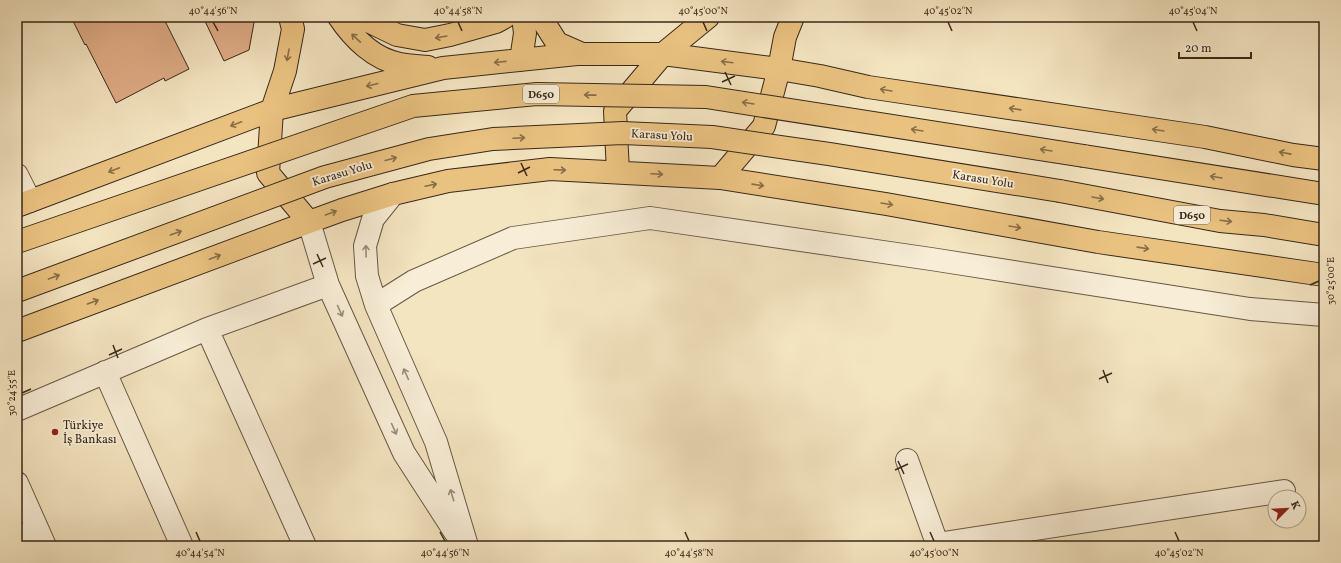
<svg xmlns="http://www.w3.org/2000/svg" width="1341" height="563" viewBox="0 0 1341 563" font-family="Vollkorn,serif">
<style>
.building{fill:#dfac86;stroke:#382919}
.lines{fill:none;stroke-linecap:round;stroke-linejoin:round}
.minor-casing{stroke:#675843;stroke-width:24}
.major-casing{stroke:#382919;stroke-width:24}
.highway-casing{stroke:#382919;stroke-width:24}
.minor{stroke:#f8eed7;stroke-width:22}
.major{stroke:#eac280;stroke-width:22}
.highway{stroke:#eac280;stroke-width:22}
.highway-bridge-casing{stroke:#382919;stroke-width:24;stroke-linecap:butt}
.highway-bridge{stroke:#eac280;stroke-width:22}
.oneway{stroke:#886e47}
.oneway2{stroke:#988c78}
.ticks{fill:none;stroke:#382919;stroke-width:1.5}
.poi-dot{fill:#8f2418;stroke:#f8eed7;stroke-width:1.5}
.labels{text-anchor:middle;stroke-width:3.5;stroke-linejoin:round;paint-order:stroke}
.shield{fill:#f8eed7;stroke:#726452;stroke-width:1}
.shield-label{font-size:11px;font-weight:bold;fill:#382919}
.street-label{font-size:12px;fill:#382919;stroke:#f8eed7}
.poi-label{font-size:12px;fill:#382919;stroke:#f8eed7;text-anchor:start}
.neatline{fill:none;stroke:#382919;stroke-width:1.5}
.ticks-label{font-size:10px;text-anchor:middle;fill:#382919}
</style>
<rect width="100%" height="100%" fill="#f4e5c1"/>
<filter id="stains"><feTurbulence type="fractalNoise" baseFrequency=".005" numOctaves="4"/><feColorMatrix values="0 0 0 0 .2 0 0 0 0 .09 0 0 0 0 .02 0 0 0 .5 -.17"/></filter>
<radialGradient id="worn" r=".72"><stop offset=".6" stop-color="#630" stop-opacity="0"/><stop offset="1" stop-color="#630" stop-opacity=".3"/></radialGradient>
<!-- building -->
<path class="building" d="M71,17H163L189,69L165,81L164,78L116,103L86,44L85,45Z
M203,17H255L249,50L224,61Z"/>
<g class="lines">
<!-- minor casing -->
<g class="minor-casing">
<path id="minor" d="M17,175L30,201
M393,194L373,219L365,246L367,276L376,305L436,442L467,546
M309,222L328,285L404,453L455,532
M376,305L414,281L513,238L650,218L931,259L1250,309L1324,315
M207,329L305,546
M105,372L182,546
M17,410L207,329L328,285
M907,460L938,546
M17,483L45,546
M17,538L37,529
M937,544L1284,491"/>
</g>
<!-- major casing -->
<g class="major-casing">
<path id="major" d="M290,17L293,29L285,71L272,110L268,173L309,222L342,210L393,194L448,181L550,169L720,178L764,126L779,69L785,37L793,17
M339,17C353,38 374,59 400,64C409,66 418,66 428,67
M360,17L397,35L425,40L450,35L496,22L505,17
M547,17L545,24L557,43L582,54
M521,60L525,33L523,17
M618,172L615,111L663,54L708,17
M17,206L272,110L443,68L577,54H663L779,69
M17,331L309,222"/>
</g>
<!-- highway casing -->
<g class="highway-casing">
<path id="highway" d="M779,69L820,76L868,87L1205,137L1293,155L1324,159
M1084,156L1324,194
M720,178L886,204L1098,242L1324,275
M1060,191L1220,221L1264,225L1324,235"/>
</g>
<!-- minor -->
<use href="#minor" class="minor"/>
<!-- major -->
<use href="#major" class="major"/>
<!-- highway -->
<use href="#highway" class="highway"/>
<!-- highway-bridge casing -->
<g class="highway-bridge-casing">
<path id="highway-bridge" d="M17,242L413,106L537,94L706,97L1084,156
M17,291L325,177L429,149L493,139L623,133L712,137L829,154L1060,191"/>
</g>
<!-- highway-bridge -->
<use href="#highway-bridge" class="highway-bridge"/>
</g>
<!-- one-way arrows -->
<defs><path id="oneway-shaft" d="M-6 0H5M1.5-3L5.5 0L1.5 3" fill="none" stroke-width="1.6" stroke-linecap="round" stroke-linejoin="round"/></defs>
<g class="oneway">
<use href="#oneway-shaft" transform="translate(441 37) rotate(170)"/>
<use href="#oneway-shaft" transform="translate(356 38) rotate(-137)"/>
<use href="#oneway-shaft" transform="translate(288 55) rotate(100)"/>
<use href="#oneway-shaft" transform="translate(500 62) rotate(174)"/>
<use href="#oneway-shaft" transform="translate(727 62) rotate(-173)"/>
<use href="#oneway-shaft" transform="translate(372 85) rotate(166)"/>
<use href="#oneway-shaft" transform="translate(886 90) rotate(-171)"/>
<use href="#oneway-shaft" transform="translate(590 95) rotate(-179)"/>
<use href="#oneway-shaft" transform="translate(748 103) rotate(-171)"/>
<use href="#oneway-shaft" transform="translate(1015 109) rotate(-172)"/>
<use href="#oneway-shaft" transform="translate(236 124) rotate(159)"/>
<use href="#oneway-shaft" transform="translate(917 130) rotate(-171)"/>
<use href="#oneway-shaft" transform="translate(1158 130) rotate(-171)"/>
<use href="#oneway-shaft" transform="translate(519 138) rotate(-3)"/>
<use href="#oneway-shaft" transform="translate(1046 150) rotate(-171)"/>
<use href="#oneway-shaft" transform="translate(1285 153) rotate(-169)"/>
<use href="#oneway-shaft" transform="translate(391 159) rotate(-15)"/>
<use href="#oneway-shaft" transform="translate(114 170) rotate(159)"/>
<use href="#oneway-shaft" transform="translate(560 170) rotate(2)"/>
<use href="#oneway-shaft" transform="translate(657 174) rotate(3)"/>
<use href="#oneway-shaft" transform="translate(1216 177) rotate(-171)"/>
<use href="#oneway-shaft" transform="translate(431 185) rotate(-12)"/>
<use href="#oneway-shaft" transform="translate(758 185) rotate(8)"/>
<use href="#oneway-shaft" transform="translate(1098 198) rotate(10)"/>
<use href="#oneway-shaft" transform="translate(887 204) rotate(9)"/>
<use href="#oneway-shaft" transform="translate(331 213) rotate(-20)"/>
<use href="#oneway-shaft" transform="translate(1226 221) rotate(7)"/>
<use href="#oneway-shaft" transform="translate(1015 227) rotate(10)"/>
<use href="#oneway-shaft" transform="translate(176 233) rotate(-20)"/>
<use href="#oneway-shaft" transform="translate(1143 248) rotate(8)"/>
<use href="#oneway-shaft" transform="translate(215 257) rotate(-21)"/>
<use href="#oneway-shaft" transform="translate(54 277) rotate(-20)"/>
<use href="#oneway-shaft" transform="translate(93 302) rotate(-20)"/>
</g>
<g class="oneway2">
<use href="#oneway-shaft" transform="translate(366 251) rotate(-91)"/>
<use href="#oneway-shaft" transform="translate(340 311) rotate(66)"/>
<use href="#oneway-shaft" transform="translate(406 374) rotate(-114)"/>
<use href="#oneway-shaft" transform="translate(394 429) rotate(66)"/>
<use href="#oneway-shaft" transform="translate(452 495) rotate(-107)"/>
</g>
<!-- ticks -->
<path class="ticks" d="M213,22L218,31M458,22L462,31M703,22L707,31M948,22L952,31M1193,22L1197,31M725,72L731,85M722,82L735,76M521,163L527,176M518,173L530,167M317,254L323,267M313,264L326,258M1310,285L1319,281M113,345L118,358M109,355L122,349M1103,370L1108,383M1099,379L1112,373M22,393L31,389M898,461L904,474M895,470L908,464M196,532L200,541M440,532L445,541M685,532L689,541M930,532L934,541M1175,532L1179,541"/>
<!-- markers -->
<circle class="poi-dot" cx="55" cy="432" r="4"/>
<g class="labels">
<!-- shield labels -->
<g class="shield">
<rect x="523" y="85" width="36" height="18" rx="3"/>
<rect x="1174" y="206" width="36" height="18" rx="3"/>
</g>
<g class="shield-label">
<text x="541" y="98">D650</text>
<text x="1192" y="219">D650</text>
</g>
<!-- street labels -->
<g class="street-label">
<text transform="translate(662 135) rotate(3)" y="4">Karasu Yolu</text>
<text transform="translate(342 173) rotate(-17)" y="4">Karasu Yolu</text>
<text transform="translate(983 179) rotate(9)" y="4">Karasu Yolu</text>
</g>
<!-- poi labels -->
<g class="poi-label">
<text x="63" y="429">Türkiye<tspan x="63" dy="14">İş Bankası</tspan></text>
</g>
</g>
<!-- margin -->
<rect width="1341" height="563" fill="none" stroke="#f4e5c1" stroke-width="44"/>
<!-- north arrow -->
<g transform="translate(1287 509) rotate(66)"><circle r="19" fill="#f8eed7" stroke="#ab9f8b"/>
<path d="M0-3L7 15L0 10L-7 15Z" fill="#8f2418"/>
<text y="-6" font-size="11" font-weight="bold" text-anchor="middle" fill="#382919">K</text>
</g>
<!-- scale -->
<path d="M1179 52v6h72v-6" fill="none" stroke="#382919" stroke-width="2"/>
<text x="1185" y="52" font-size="12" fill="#382919" stroke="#f8eed7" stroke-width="3" paint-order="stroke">20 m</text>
<rect x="22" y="22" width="1297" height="519" class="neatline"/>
<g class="ticks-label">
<text x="213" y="14">40°44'56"N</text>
<text x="458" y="14">40°44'58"N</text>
<text x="703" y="14">40°45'00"N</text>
<text x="948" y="14">40°45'02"N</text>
<text x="1193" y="14">40°45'04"N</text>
<text transform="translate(1330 281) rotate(-90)" y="4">30°25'00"E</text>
<text transform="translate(11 393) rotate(-90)" y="4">30°24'55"E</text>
<text x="200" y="556">40°44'54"N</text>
<text x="445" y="556">40°44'56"N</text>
<text x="689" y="556">40°44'58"N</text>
<text x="934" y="556">40°45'00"N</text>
<text x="1179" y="556">40°45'02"N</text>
</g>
<rect width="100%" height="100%" filter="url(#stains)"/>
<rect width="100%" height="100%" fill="url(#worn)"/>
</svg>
